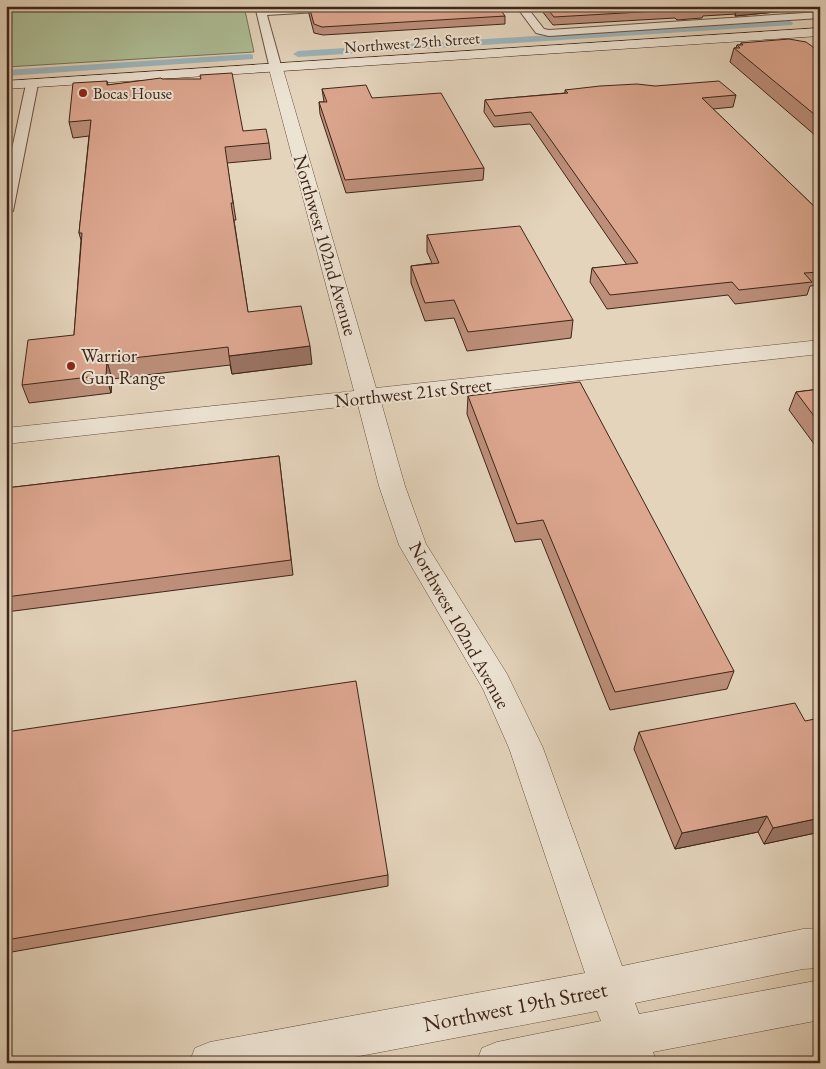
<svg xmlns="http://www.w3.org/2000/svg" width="826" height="1069" viewBox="0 0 826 1069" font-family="'EB Garamond',serif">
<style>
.green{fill:#aebe96;stroke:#767257}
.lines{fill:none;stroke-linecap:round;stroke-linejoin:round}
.canal{fill:#9cb5bd;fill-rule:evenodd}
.minor-casing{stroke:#685141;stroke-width:2}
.tertiary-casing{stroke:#685141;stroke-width:1}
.secondary-casing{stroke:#3e2518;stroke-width:1}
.minor{fill:#ede3d3;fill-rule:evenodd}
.tertiary{fill:#ede3d3;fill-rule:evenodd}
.secondary{fill:#ede3d3;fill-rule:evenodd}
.wall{fill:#bd8f7b;stroke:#3e2518}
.shaded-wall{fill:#9a7464;stroke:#3e2518}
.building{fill:#dca68f;stroke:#3e2518}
.poi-dot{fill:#8f2418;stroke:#ede3d3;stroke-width:2}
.labels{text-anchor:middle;stroke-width:4;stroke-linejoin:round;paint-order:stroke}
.far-street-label{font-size:16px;fill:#3e2518;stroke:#ede3d3}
.far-poi-label{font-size:16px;fill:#3e2518;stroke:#ede3d3;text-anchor:start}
.street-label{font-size:19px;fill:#3e2518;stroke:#ede3d3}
.poi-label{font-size:19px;fill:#3e2518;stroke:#ede3d3;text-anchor:start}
.near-street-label{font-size:22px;fill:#3e2518;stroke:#ede3d3}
</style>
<rect width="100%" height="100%" fill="#e4d4bc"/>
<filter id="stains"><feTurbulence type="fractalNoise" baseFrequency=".004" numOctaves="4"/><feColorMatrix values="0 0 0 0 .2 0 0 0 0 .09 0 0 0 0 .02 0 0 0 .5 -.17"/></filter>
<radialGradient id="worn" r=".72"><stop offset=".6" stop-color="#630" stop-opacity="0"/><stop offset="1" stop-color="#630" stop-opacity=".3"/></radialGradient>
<!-- green -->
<path class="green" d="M6,6H244L254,52L6,67Z"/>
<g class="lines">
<!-- canal -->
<path class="canal" d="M820,18V24L816,23V19Z
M789,20L793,23L792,25L298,57L293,54L298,51Z
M250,54L253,55V59L6,76V70Z"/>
<!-- minor casing -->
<g class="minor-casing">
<path id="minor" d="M255,6H265L266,9L371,6L366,9L267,15L282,69L276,72L270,69Z
M516,6H526L544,29L549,30L820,12V18L549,36L536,33Z
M32,81L38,84L13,211L6,215V177L26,84Z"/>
</g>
<!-- tertiary casing -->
<g class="tertiary-casing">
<path id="tertiary" d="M276,65L281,66L283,69L376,388L820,340V354L381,402L405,486L426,544L507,674L543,748L622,966L803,929L820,928V968L803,969L635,1003L639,1014L820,980V1020L653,1052L657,1063H615L614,1060L603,1063H476L482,1048L497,1042L601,1021L597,1011L323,1063H189L195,1048L210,1042L585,973L509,748L483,689L399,545L379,486L358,405L6,444V428L354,391L269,69L271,66Z"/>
</g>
<!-- secondary casing -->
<g class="secondary-casing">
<path id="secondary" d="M820,28V36L6,89V81Z"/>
</g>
<!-- minor -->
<use href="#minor" class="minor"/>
<!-- tertiary -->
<use href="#tertiary" class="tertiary"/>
<!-- secondary -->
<use href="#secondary" class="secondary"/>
</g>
<!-- wall -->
<path class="wall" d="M309,6L505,16V24L323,35L314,33L309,14Z
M538,6H820V9H806L735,16L736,14L703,16L702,18L677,20L675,18L553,25Z
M741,43L820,52V136H816L730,62L734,48H736L737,45H740Z
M162,79L243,131L269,143L271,159L227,163L236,220H234L248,312L312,364L232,374L230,365L112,379L111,393L29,403L22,385L74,335L81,240L79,233L89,136L73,138L69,122L107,81L108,85Z
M322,89L372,98L484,168L483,180L346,193L320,114L319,102H324Z
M565,90L736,95L733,107L713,109L820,212V285L810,286L807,295L735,304L728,295L607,309L590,282L592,268L627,265L530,124L494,127L484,112L485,100L565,93Z
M427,235L573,320L571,338L467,351L454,318L425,321L411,283V266L432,263L427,252Z
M820,389V452L789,410L796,392Z
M468,396L734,671L727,689L610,710L541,539L515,542L467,414Z
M279,456L293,575L6,612V488Z
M6,732L388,875V886L6,953Z
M639,732L820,832L764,844L758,832L675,849L634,749Z"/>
<!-- shaded-wall -->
<path class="shaded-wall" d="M752,6H807L806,9L735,16L737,8Z
M310,346L312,364L232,374L229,356Z
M107,361L112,379L111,393L106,375Z
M767,816L758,832L675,849L682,833Z
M820,818V832L764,844L773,828Z"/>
<!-- building -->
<path class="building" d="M309,6H498L505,16L322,27L314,24Z
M545,6H738L702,8L704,10L678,11L676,10L554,17Z
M739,6H752L737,8Z
M789,39L806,42L820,52V119L734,48H740L737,45H743L741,43Z
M232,73L243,131L266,129L269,143L225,147L233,203H231L248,312L301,306L310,346L229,356L228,347L107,361L106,375L22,385L28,340L74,335L82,233H79L91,120L69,122L73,83L107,81V85L161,78L162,79H201L200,75Z
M719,81L736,95L702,98L820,212V272L804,273L812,282L739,290L732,282L610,295L592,268L638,263L531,112L495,116L485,100L568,93L565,90L600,86L637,84L655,86Z
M366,85L372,98L441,93L484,168L345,180L319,102H327L322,89Z
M520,226L573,320L468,332L454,300L425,303L411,266L439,263L427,235Z
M580,382L734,671L615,692L543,520L517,524L468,396Z
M820,389V424L796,392Z
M279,456L291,560L6,597V488Z
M356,681L388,875L6,940V732Z
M795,703L805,721L820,718V818L773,828L767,816L682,833L639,732Z"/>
<!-- markers -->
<g class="poi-dot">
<circle cx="83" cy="93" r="5"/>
<circle cx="71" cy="366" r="5"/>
</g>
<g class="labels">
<!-- far-street labels -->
<g class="far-street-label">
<text transform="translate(412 42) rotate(-4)" y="6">Northwest 25th Street</text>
</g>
<!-- far-poi labels -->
<g class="far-poi-label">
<text x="93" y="99">Bocas House</text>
</g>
<!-- street labels -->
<g class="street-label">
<text transform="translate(326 245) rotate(74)" y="7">Northwest 102nd Avenue</text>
<text transform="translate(413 392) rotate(-6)" y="7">Northwest 21st Street</text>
<text transform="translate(460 625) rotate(61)" y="7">Northwest 102nd Avenue</text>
</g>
<!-- poi labels -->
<g class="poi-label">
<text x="81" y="362">Warrior<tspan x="81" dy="22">Gun Range</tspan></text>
</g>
<!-- near-street labels -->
<g class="near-street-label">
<text transform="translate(515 1006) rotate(-11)" y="8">Northwest 19th Street</text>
</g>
</g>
<!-- margin -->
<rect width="826" height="1069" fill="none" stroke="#e4d4bc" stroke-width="25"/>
<rect x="8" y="8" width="811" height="1054" fill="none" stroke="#3e2518" stroke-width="2.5"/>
<rect x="12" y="12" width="801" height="1044" fill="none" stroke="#3e2518"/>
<rect width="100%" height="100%" filter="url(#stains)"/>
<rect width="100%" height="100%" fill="url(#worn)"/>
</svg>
